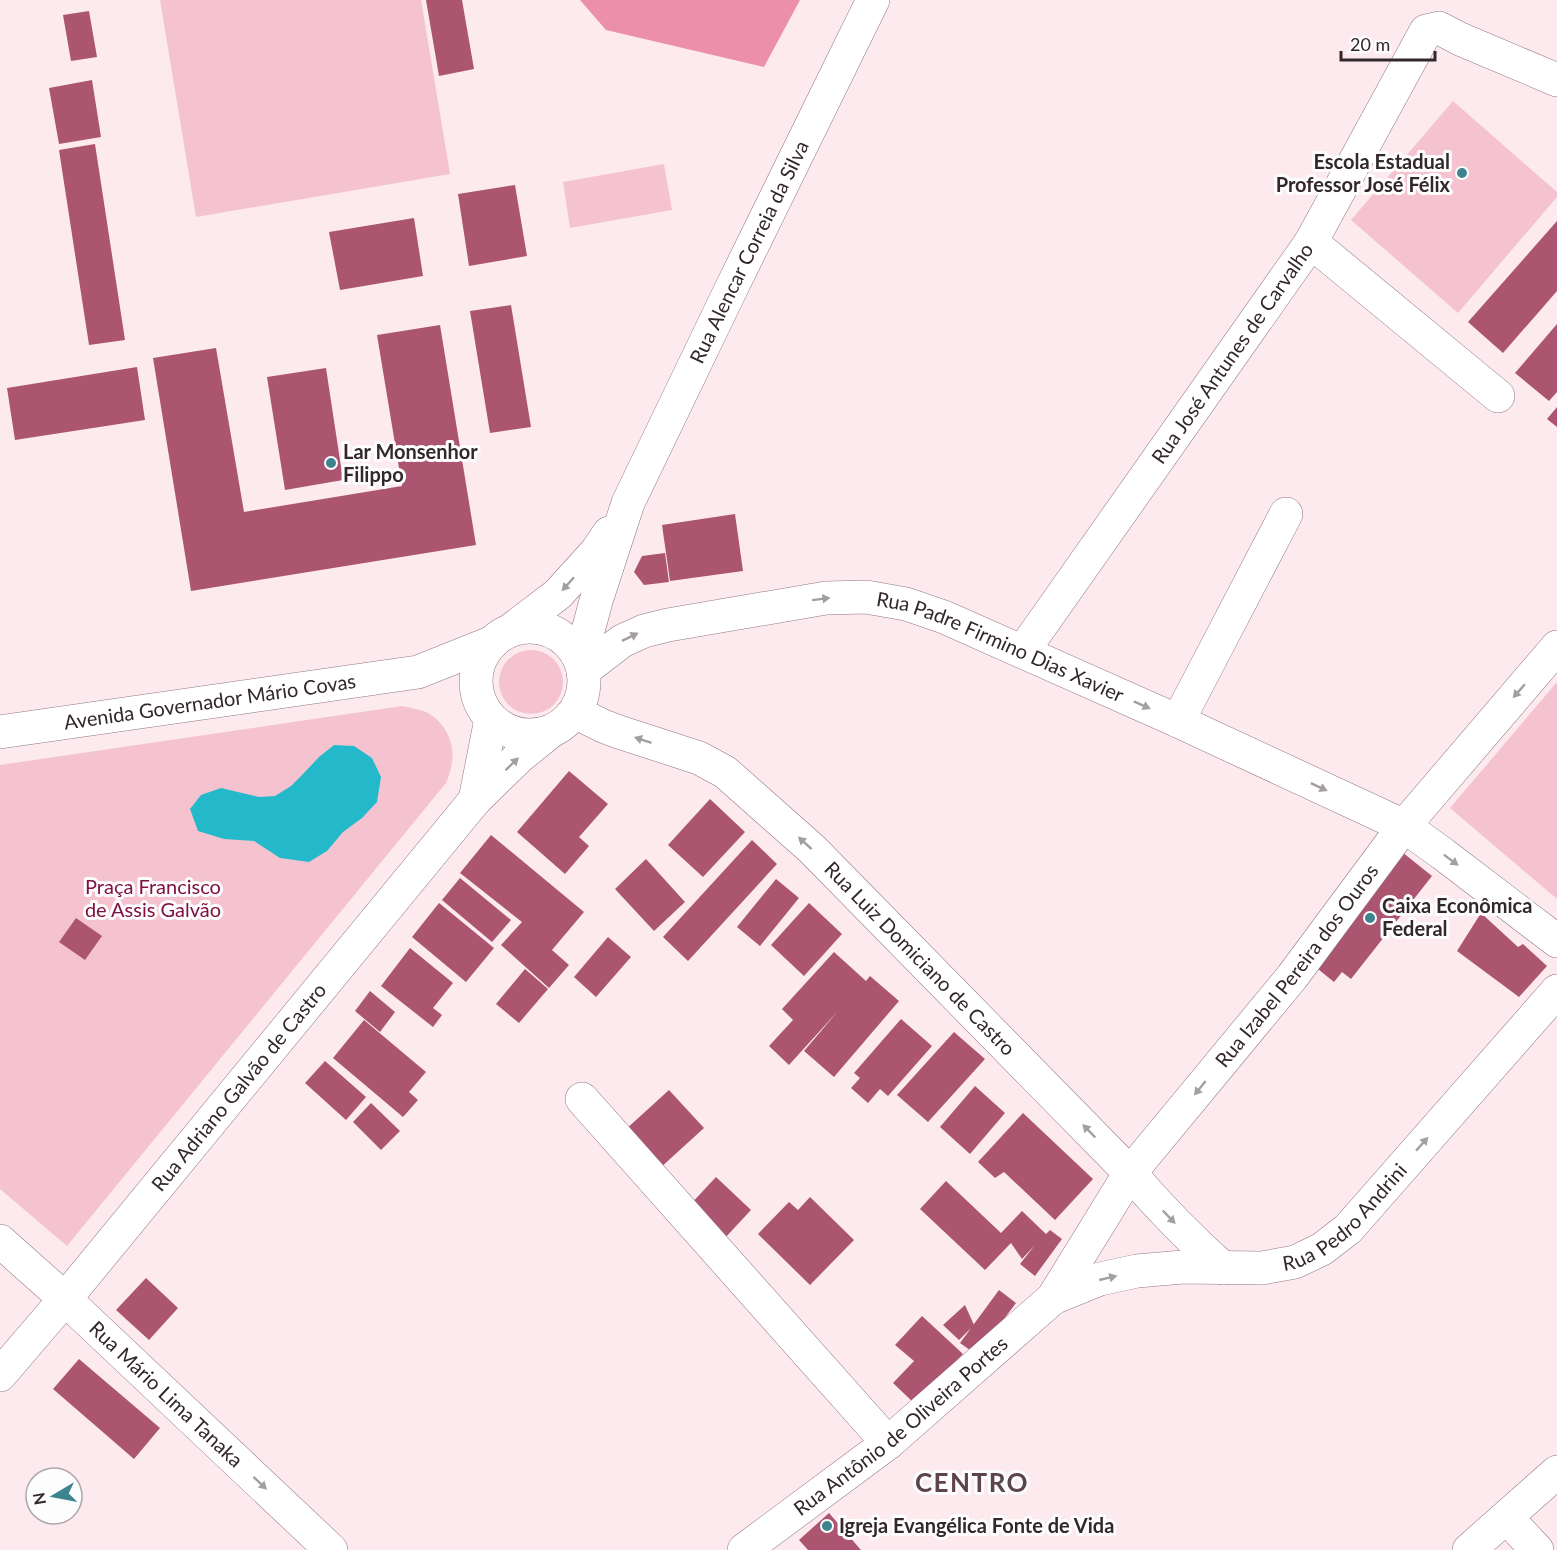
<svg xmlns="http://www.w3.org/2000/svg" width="1557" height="1550" viewBox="0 0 1557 1550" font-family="Lato,sans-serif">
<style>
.green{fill:#f5c3d0}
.forest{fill:#ec8fab}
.water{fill:#24b9ca}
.building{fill:#ab5571}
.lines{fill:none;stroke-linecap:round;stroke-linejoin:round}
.minor-casing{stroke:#91777e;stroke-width:34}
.major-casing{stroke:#91777e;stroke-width:34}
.minor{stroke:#fff;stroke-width:33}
.major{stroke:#fff;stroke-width:33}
.oneway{fill:#a39e9f}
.poi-dot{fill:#3d848e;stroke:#fdfdfd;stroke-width:2}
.labels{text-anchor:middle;stroke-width:6;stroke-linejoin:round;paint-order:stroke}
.poi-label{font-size:20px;font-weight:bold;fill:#32272a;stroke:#fdfdfd;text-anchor:start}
.street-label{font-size:20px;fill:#32272a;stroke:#fdfdfd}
.park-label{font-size:20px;fill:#801142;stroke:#fdfdfd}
.district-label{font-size:26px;font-weight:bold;letter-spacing:1.5px;fill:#5c444a;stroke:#fdfdfd}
</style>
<rect width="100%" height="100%" fill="#fceaef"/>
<!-- green -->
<path class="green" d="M160,0H421L450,174L196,217Z
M1453,101L1557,192V197L1458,313L1351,220Z
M664,164L672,210L570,228L563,182Z
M499 682a32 32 0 1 1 64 0a32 32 0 1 1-64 0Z
M1557,682V899L1450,808Z
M402,706C410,708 419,709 426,712C433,715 440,722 444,728C456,746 454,764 446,783L67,1246L0,1189V765Z"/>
<!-- forest -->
<path class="forest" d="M580,0H800L764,67L606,30Z"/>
<!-- water -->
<path class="water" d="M334,745L354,746L372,758L381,777L377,802L362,818L343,832L327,851L309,862L280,858L254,841L224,839L198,831L190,809L201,795L221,788L259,797L275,796L291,786L303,774L319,757Z"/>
<!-- building -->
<path class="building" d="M426,0H462L474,69L439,76Z
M89,11L97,57L71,61L63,15Z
M92,80L101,137L59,144L49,88Z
M95,144L125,340L89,345L59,150Z
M515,185L527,256L469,266L458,194Z
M414,218L423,276L340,290L329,232Z
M1557,221V291L1503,353L1468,322Z
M511,305L531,427L490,433L470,311Z
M1557,324V392L1549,401L1515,373Z
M440,325L476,545L191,591L153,358L216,348L244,512L402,486L377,335Z
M137,367L145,420L15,440L7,388Z
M326,368L343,480L285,490L267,377Z
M1557,407V427L1547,419Z
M735,514L743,571L670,581L662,525Z
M665,553L669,582L644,585L634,572L642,556Z
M569,771L608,804L579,837L589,846L565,874L517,832Z
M710,799L745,832L703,877L668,845Z
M491,835L584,912L552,950L569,965L549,988L501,945L522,922L460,873Z
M752,840L777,864L688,961L663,937Z
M1397,848L1432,876L1351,979L1342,972L1334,982L1308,961Z
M646,859L685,902L654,931L615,889Z
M460,878L511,920L492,942L442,900Z
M776,879L799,898L760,946L737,927Z
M439,903L494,948L466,982L412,937Z
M809,903L842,934L804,976L771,945Z
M1481,913L1518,947L1523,944L1547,966L1519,997L1457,951Z
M76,918L102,936L85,960L59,942Z
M608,937L631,957L596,997L574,977Z
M410,948L453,983L433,1008L442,1015L433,1027L381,986Z
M834,952L866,981L870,976L899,1001L834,1077L804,1051L838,1011L789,1065L769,1046L793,1020L782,1009Z
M525,969L548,989L519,1023L496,1004Z
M370,991L395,1012L380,1032L355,1011Z
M901,1019L932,1046L888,1096L880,1089L868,1103L851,1088L860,1078L854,1073Z
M364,1020L426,1072L409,1092L418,1100L403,1117L333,1058Z
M954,1032L985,1059L928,1122L897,1095Z
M325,1061L366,1097L346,1120L305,1083Z
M975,1086L1005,1113L970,1154L940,1127Z
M669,1090L704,1128L659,1169L624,1131Z
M371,1103L400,1131L381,1150L353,1122Z
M1023,1113L1093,1179L1055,1220L1004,1172L995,1178L978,1162Z
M716,1177L751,1210L724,1239L688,1207Z
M946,1181L1001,1233L1022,1211L1046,1234L1050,1230L1062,1239L1035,1276L1020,1264L1035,1245L1022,1259L1011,1243L985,1270L920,1209Z
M810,1197L854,1240L810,1285L758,1234L789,1202L798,1210Z
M146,1278L178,1308L149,1340L116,1310Z
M999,1290L1016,1303L977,1355L960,1343Z
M965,1305L974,1325L959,1340L943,1325Z
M922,1316L963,1354L915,1404L893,1383L914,1361L895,1345Z
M79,1359L160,1428L134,1459L53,1389Z
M829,1513L861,1550H808L799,1540Z"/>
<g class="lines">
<!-- minor casing -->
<g class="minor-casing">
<g id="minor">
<path d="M1311,242L1498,396"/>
<path id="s1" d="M1023,651L1311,242L1426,31L1439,28L1460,39L1557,80"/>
<path id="s2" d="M583,671L622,641L644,631L668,625L826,598L866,597L906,604L944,617L1178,721L1404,826L1443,854L1557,941"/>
<path id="s3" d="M575,712L603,726L619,732L699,758L725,772L812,849L1130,1173C1160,1208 1188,1237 1223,1268"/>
<path d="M1178,721L1286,514"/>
<path d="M475,800L491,719"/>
<path d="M582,1099L888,1443"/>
<path id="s4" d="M0,1241L65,1299L331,1550"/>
<path id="s5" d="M1053,1298L1100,1279L1137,1271L1183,1267L1262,1268L1295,1262L1322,1249L1348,1229L1557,991"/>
<path id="s6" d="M0,1375L65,1299L475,800L519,757L550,732"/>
<path d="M1507,1518L1537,1550"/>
<path id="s7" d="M744,1550L888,1443L1053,1298L1130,1173L1292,977L1404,826L1557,647"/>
<path d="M1469,1550L1557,1472"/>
</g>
</g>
<!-- major casing -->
<g class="major-casing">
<g id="major">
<circle cx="530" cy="681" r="54"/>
<path d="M511,630L558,594L596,552L609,533"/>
<path id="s8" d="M580,661L596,601L628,503L731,289L873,0"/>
<path id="s9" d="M0,732L418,672L493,642"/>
</g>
</g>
<!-- minor -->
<use href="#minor" class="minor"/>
<!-- major -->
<use href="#major" class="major"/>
</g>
<!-- one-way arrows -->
<defs><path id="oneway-solid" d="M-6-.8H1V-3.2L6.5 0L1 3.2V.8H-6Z" transform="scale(1.5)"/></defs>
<g class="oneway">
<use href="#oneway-solid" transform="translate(568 584) rotate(132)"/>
<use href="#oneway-solid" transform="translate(821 599) rotate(-7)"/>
<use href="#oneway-solid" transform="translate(630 637) rotate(-26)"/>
<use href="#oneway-solid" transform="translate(1519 691) rotate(131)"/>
<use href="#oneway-solid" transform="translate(1142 705) rotate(24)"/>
<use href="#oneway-solid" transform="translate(643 740) rotate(-162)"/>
<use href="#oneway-solid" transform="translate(512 764) rotate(-44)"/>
<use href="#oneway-solid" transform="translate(1319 787) rotate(25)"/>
<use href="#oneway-solid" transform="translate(805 843) rotate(-138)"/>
<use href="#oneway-solid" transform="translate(1451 860) rotate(37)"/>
<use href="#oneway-solid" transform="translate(1200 1088) rotate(129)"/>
<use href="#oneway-solid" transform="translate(1089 1131) rotate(-134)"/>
<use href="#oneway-solid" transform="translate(1422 1144) rotate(-49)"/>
<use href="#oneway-solid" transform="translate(1169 1217) rotate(46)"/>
<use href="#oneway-solid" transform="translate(1108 1278) rotate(-13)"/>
<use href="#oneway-solid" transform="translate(260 1483) rotate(43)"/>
</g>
<!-- markers -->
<g class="poi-dot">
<circle cx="1462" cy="173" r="6"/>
<circle cx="331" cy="463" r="6"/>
<circle cx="1370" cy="918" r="6"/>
<circle cx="827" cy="1526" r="6"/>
</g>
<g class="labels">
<!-- poi labels -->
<g class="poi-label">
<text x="1450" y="169" text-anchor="end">Escola Estadual<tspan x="1450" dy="23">Professor José Félix</tspan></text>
<text x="343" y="459">Lar Monsenhor<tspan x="343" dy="23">Filippo</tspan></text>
<text x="1382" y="913">Caixa Econômica<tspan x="1382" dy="23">Federal</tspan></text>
<text x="839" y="1533">Igreja Evangélica Fonte de Vida</text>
</g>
<!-- street labels -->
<g class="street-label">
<text dy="7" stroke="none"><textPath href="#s8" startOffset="444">Rua Alencar Correia da Silva</textPath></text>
<text dy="7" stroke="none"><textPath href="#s1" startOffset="364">Rua José Antunes de Carvalho</textPath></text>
<text dy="7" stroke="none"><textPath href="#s2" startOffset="442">Rua Padre Firmino Dias Xavier</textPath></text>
<text dy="7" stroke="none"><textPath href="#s9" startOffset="212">Avenida Governador Mário Covas</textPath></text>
<text dy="7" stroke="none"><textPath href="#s3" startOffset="432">Rua Luiz Domiciano de Castro</textPath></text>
<text dy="7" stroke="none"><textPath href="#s7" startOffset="812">Rua Izabel Pereira dos Ouros</textPath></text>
<text dy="7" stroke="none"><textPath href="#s6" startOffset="374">Rua Adriano Galvão de Castro</textPath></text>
<text dy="7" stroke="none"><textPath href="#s5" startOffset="314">Rua Pedro Andrini</textPath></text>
<text dy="7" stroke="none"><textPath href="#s4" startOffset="226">Rua Mário Lima Tanaka</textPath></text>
<text dy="7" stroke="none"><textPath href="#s7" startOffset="200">Rua Antônio de Oliveira Portes</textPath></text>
</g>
<!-- park labels -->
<g class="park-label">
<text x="153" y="894">Praça Francisco<tspan x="153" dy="23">de Assis Galvão</tspan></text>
</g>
<!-- district labels -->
<g class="district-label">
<text x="972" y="1492">CENTRO</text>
</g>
</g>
<!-- north arrow -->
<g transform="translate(54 1496) rotate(260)"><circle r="28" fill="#fdfdfd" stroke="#aca7a9" stroke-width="1.5"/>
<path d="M0-4.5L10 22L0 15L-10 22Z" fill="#3d848e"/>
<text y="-9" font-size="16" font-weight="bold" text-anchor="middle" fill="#32272a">N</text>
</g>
<!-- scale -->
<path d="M1341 51v9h94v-9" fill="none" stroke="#32272a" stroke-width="3"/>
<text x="1350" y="51" font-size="18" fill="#32272a" stroke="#fdfdfd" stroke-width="4.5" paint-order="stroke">20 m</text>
</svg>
